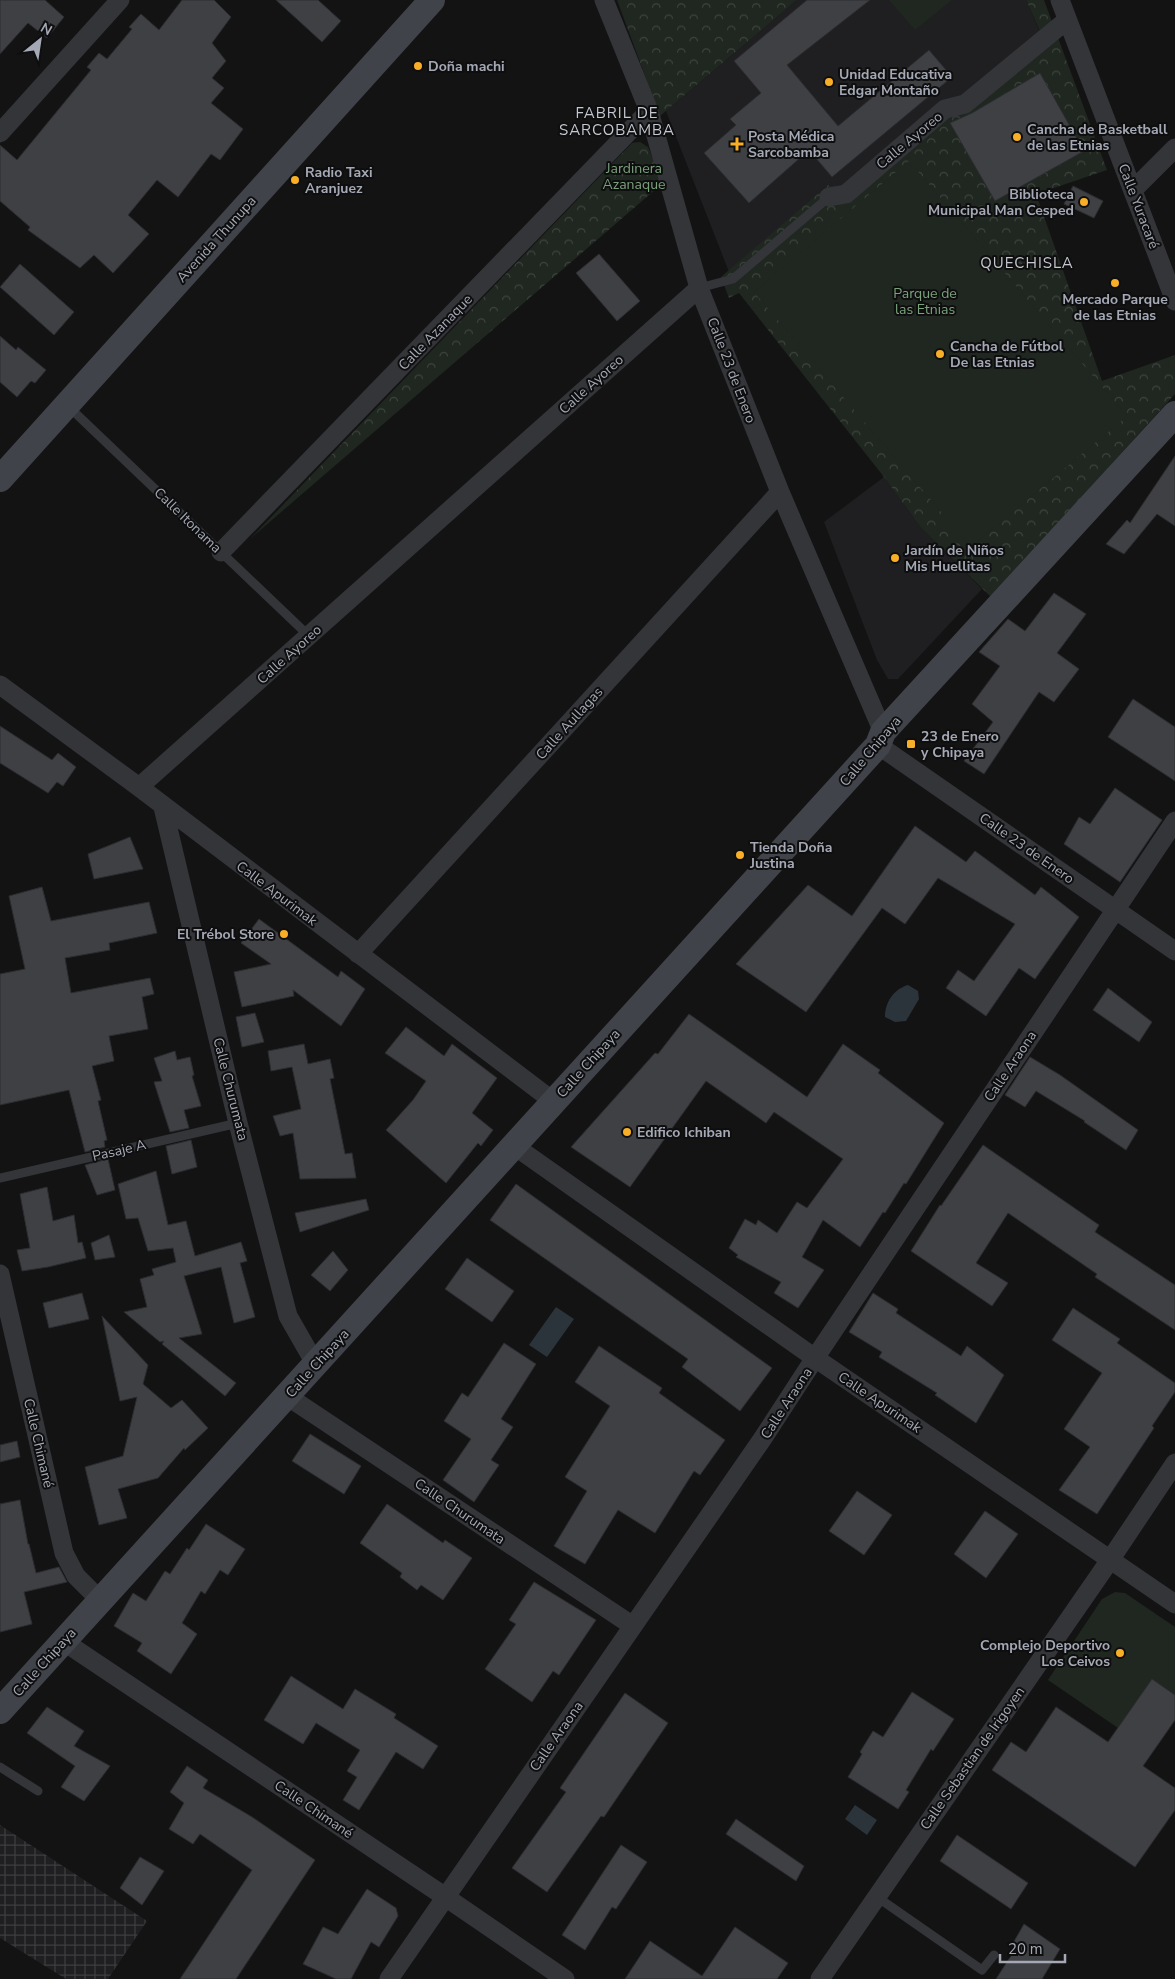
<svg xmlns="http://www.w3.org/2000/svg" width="1175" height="1979" viewBox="0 0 1175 1979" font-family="'Nunito Sans',sans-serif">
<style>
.built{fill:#1f1f21}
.industrial{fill:url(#industrial-grid)}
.forest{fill:url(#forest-crowns)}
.pitch{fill:#1f2720}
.water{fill:#2b343a}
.building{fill:#3f4044;stroke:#2c2d30}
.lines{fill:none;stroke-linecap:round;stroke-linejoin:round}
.lane{stroke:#333539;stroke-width:9}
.street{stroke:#333539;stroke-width:19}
.secondary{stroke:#41434a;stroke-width:26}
.poi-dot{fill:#f8af27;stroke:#0e0e0f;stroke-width:2}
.labels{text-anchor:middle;stroke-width:4;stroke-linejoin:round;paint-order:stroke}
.poi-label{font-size:14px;font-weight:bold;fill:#a4a9b5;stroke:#0e0e0f;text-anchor:start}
.street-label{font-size:14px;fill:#a4a9b5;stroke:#0e0e0f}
.park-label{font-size:14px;fill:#7aa17c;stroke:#0e0e0f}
.neighbourhood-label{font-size:15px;letter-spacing:1px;fill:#c5c8d1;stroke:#0e0e0f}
</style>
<defs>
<pattern id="industrial-grid" width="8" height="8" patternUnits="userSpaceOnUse" patternTransform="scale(1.25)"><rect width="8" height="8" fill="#1f1f21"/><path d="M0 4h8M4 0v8" fill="none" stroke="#3d3d3f"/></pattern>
<pattern id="forest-crowns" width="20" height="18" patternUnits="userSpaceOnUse" patternTransform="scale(1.25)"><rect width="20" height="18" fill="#1f2720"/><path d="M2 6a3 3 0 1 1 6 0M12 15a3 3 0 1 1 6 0" fill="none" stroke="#3d443e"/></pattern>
</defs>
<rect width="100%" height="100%" fill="#131314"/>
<!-- built -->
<path class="built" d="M797,0H1026L1040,32L960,99L842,188L828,185L729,272L666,111Z
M884,477L921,528L982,589L898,679H888L877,660L824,522Z"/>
<!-- industrial -->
<path class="industrial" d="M0,1825L147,1921L108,1979H66L0,1938Z"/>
<!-- forest -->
<path class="forest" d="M617,0H797L660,116Z
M1026,0H1044L1107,170L1036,194L1102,381L1175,355V394L991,597L921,528L884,477L739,293L729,298L721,277L828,185L842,188L960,99L1040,31Z
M640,142L648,147L663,183L251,538L632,143Z"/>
<!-- pitch -->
<path class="pitch" d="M889,0H952L915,30Z
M909,161L1127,416L971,547L754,292Z
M1115,1592L1125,1593L1175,1627V1720L1153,1752L1048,1680L1102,1599Z"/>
<!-- water -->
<path class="water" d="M908,985L918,991L919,999L906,1021L895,1022L885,1017C885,1002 894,989 908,985Z
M556,1307L574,1319L547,1357L529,1345Z
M855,1805L877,1820L867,1835L845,1819Z"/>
<!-- building -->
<path class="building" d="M0,0H45L64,17L47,38L28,23L0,54Z
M182,0H214L231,17L212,43L226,61L212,78L224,88L211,103L243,129L220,160L211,154L178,197L157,180L128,215L149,234L113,273L94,255L80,268L28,230L30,227L0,201V145L17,160L91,70L87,67L99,53L107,59L132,29L129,27L141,14L159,30Z
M276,0H318L341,21L322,42Z
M807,0H870L787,65L838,126L929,50L952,77L832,177L809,150L749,203L704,153L736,125L730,119L761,93L734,61Z
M1040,73L1084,151L995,201L950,123L972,113Z
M1073,186L1103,201L1094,218L1064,204Z
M599,254L640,301L617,321L576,273Z
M20,264L74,312L54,335L0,287Z
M0,336L16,350L18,347L46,370L35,383L31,381L17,397L0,382Z
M1175,456V526L1157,514L1124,554L1106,544L1127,520L1130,523Z
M1054,593L1086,614L1057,653L1079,669L1054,702L1039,692L984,774L964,761L993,722L972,704L1000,666L979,652L1008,619L1025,631Z
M1133,699L1175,727V781L1108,737Z
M0,726L52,760L58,753L76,767L63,786L57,782L48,793L0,763Z
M1115,788L1162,820L1120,882L1064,844L1079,817L1090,824Z
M915,826L966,862L975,851L1035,895L1041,887L1079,917L1035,979L1019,968L986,1016L946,988L958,970L974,981L1015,924L938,878L905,924L882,908L806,1012L736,964L808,885L852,916Z
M130,837L143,869L94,879L88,854Z
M42,887L51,921L149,902L157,933L109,943L110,950L65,958L71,993L150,978L154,994L142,997L148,1029L109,1036L114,1061L92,1066L101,1100L98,1101L107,1140L104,1141L105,1147L85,1152L69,1090L0,1105V974L25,969L9,896Z
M259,919L338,977L341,971L365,989L341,1026L293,990L294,996L242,1007L234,972L271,964L241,943Z
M1108,988L1152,1022L1139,1042L1093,1010Z
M255,1013L264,1042L242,1047L236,1017Z
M689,1014L807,1097L843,1044L880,1070L878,1073L944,1123L906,1184L904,1183L885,1213L883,1212L860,1247L823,1220L802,1257L824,1270L798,1308L774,1293L781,1282L736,1257L738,1255L729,1248L745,1219L756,1225L758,1220L777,1233L797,1202L807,1208L843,1159L774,1112L766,1123L706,1081L630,1187L571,1147L655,1053L658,1054Z
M406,1027L444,1056L452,1044L497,1078L472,1113L493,1130L481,1146L478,1143L446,1183L386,1130L413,1100L426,1081L385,1053Z
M304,1044L308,1064L330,1059L334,1078L330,1079L345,1154L352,1153L356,1178L300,1179L293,1133L280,1136L273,1116L301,1109L292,1067L271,1071L268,1051Z
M175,1051L177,1060L190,1057L194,1075L192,1076L201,1106L184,1110L189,1128L170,1132L154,1082L162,1081L154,1058Z
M1030,1057L1060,1075L1138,1130L1126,1150L1084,1122L1085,1121L1036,1091L1025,1107L1005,1095Z
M191,1140L197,1167L172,1174L166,1146Z
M983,1145L1099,1225L1095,1232L1175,1285V1330L1095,1277L1097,1274L1008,1213L976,1263L1008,1283L992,1306L911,1251L940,1205L941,1206Z
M108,1159L115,1190L97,1195L85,1165Z
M156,1171L168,1225L186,1221L195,1256L241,1242L247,1261L240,1263L255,1317L234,1323L221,1267L184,1276L202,1334L179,1338L236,1383L225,1396L162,1344L164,1341L160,1342L124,1312L147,1307L140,1279L154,1275L152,1269L176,1262L173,1248L148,1251L138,1218L126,1219L118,1184Z
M516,1184L772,1368L740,1411L682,1367L688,1359L490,1220Z
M47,1187L53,1221L74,1215L78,1243L82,1242L86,1258L48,1267L22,1271L17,1250L30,1248L20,1194Z
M366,1199L369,1210L300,1232L295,1213Z
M109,1235L115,1257L95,1260L91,1243Z
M333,1251L348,1270L330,1291L311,1275Z
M467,1258L514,1291L492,1322L445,1289Z
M82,1293L89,1319L49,1328L43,1303Z
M873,1293L898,1309L896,1313L961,1356L967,1346L1004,1375L976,1423L935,1395L937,1393L879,1357L882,1352L849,1332Z
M1073,1308L1120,1339L1117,1343L1175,1383V1392L1152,1426L1154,1428L1097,1514L1059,1490L1090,1447L1064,1429L1102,1373L1052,1340Z
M102,1316L148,1365L143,1384L171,1408L182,1400L208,1428L185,1450L184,1448L158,1478L118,1489L127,1518L99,1525L85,1467L123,1456L137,1397L120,1401Z
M504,1343L536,1364L501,1419L513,1427L491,1460L499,1465L474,1502L443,1480L471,1439L444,1421L462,1393L468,1397Z
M599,1346L662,1388L659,1393L725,1440L700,1475L694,1471L655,1533L618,1510L585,1564L554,1546L587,1491L565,1477L610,1406L575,1382Z
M310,1434L361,1466L344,1494L292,1461Z
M17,1441L20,1457L0,1462V1445Z
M857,1491L892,1515L864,1555L829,1531Z
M20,1500L28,1544H29L36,1573L59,1567L67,1582L24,1592L32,1624L0,1632V1504Z
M387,1504L443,1543L445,1540L472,1558L443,1600L421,1585L417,1590L400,1577L402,1573L360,1543Z
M985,1511L1018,1534L986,1578L954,1554Z
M206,1524L245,1549L228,1575L220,1570L205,1594L201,1591L182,1623L197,1634L171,1674L137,1651L142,1643L114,1626L133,1593L146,1601L165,1571L170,1574L187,1548L189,1550Z
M534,1582L596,1620L559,1675L553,1671L532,1702L485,1669L516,1624L509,1620Z
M291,1676L343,1709L355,1689L396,1714L394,1718L438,1746L423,1769L396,1752L359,1810L343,1800L357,1777L347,1771L360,1750L316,1723L303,1744L264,1720Z
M1152,1679L1175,1695V1720L1143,1766L1175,1788V1810L1135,1867L992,1770L1011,1742L1026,1752L1056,1707L1108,1742Z
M912,1692L954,1719L933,1751L931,1749L906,1790L909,1792L898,1809L848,1777L862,1754L860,1752L873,1731L883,1737Z
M625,1693L668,1723L604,1817L601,1816L547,1892L512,1868L566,1792L560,1788Z
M47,1707L84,1731L74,1746L110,1766L84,1801L61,1787L75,1766L27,1733Z
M187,1766L208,1780L203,1788L252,1817L315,1860L236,1979H180L252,1870L200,1834L193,1844L169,1829L184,1803L170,1792Z
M736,1819L804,1866L796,1881L726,1834Z
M957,1835L1028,1883L1011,1909L940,1861Z
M621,1845L647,1862L616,1909L612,1907L585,1950L562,1935Z
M140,1857L164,1871L142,1905L120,1888Z
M367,1889L396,1908L398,1916L379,1947L371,1942L351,1979H336L303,1964L323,1927L338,1934Z
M1024,1924L1060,1949L1042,1979H996L1016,1948L1012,1945Z
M735,1927L788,1963L777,1979H625L650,1941L702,1976Z"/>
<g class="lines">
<!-- lane -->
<path class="lane" d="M699,288L733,279L829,197
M69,407L309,636
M0,1178L238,1123
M0,1767L38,1791
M877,1897L982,1970L994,1955"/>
<!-- street -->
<path class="street" d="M604,0L649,111L699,288L780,492L883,732
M1060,0L1175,301
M0,133L120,0
M1133,190L1175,148
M829,197L846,194L945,109L965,104L1067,20
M221,552L649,111
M0,685L139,787L553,1101
M878,745L1175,951
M139,787L699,288
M163,807L238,1123L288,1316L316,1365
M358,954L780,492
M513,1145L815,1358L1175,1604
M0,1274L64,1553L76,1576L100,1600
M287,1396L633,1626
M63,1641L444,1896L565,1979
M389,1979L763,1438L815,1358L1175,821
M820,1979L1110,1560L1175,1463"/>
<!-- secondary -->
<path class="secondary" d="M0,479L432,0
M0,1711L878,745L883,732L1175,414"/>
</g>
<!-- markers -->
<g class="poi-dot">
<circle cx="418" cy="66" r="5"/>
<circle cx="829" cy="82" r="5"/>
<circle cx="1017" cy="137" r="5"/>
<path d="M734.5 136.5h5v5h5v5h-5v5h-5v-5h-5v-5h5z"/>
<circle cx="295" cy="180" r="5"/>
<circle cx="1084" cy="202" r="5"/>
<circle cx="1115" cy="283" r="5"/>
<circle cx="940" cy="354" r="5"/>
<circle cx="895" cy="558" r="5"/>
<rect x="906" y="739" width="10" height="10" rx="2.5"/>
<circle cx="740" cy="855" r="5"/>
<circle cx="284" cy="934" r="5"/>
<circle cx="627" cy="1132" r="5"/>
<circle cx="1120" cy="1653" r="5"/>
</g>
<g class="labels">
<!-- poi labels -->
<g class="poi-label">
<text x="428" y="71">Doña machi</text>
<text x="839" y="79">Unidad Educativa<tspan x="839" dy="16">Edgar Montaño</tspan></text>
<text x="1027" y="134">Cancha de Basketball<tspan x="1027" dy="16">de las Etnias</tspan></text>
<text x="748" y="141">Posta Médica<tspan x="748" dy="16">Sarcobamba</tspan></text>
<text x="305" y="177">Radio Taxi<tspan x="305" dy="16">Aranjuez</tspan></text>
<text x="1074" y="199" text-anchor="end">Biblioteca<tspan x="1074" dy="16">Municipal Man Cesped</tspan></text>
<text x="1115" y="304" text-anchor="middle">Mercado Parque<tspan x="1115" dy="16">de las Etnias</tspan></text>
<text x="950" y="351">Cancha de Fútbol<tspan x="950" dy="16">De las Etnias</tspan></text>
<text x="905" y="555">Jardín de Niños<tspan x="905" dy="16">Mis Huellitas</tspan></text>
<text x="921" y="741">23 de Enero<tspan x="921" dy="16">y Chipaya</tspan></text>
<text x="750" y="852">Tienda Doña<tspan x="750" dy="16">Justina</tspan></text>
<text x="274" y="939" text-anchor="end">El Trébol Store</text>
<text x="637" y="1137">Edifico Ichiban</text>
<text x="1110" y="1650" text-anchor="end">Complejo Deportivo<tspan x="1110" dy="16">Los Ceivos</tspan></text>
</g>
<!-- street labels -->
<g class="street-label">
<text transform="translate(909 140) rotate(-40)" y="5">Calle Ayoreo</text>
<text transform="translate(1139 206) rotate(69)" y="5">Calle Yuracaré</text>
<text transform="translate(216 239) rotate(-48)" y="5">Avenida Thunupa</text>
<text transform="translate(435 332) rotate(-46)" y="5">Calle Azanaque</text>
<text transform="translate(732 370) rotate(69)" y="5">Calle 23 de Enero</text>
<text transform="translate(591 384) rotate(-42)" y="5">Calle Ayoreo</text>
<text transform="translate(188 520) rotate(44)" y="5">Calle Itonama</text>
<text transform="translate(289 654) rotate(-42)" y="5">Calle Ayoreo</text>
<text transform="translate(569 723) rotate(-48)" y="5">Calle Aullagas</text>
<text transform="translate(870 751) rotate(-50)" y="5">Calle Chipaya</text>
<text transform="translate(1027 848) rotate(35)" y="5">Calle 23 de Enero</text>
<text transform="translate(277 893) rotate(37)" y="5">Calle Apurimak</text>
<text transform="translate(588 1063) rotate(-48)" y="5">Calle Chipaya</text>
<text transform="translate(1010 1066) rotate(-56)" y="5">Calle Araona</text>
<text transform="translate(231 1089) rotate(76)" y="5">Calle Churumata</text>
<text transform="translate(119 1150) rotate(-13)" y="5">Pasaje A</text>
<text transform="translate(317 1363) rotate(-48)" y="5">Calle Chipaya</text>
<text transform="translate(880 1402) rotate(34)" y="5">Calle Apurimak</text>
<text transform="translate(786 1403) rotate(-57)" y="5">Calle Araona</text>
<text transform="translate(39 1443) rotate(77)" y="5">Calle Chimané</text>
<text transform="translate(460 1511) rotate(34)" y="5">Calle Churumata</text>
<text transform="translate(44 1662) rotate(-48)" y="5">Calle Chipaya</text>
<text transform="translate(556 1736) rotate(-55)" y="5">Calle Araona</text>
<text transform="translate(972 1758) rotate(-55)" y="5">Calle Sebastian de Irigoyen</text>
<text transform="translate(314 1809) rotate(34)" y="5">Calle Chimané</text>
</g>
<!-- park labels -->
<g class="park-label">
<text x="634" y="173">Jardinera<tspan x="634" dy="16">Azanaque</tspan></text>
<text x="925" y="298">Parque de<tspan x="925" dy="16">las Etnias</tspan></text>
</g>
<!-- neighbourhood labels -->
<g class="neighbourhood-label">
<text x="617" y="118">FABRIL DE<tspan x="617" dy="17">SARCOBAMBA</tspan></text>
<text x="1027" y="268">QUECHISLA</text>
</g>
</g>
<!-- north arrow -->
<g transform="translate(40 40) rotate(30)" stroke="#0e0e0f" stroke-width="4" paint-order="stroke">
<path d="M0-4L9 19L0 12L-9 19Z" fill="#a4a9b5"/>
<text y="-8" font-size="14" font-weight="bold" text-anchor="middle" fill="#a4a9b5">N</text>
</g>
<!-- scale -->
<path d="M1000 1954v8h65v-8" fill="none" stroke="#a4a9b5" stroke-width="2.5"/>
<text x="1008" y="1954" font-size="15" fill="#a4a9b5" stroke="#0e0e0f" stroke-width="4" paint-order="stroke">20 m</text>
</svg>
